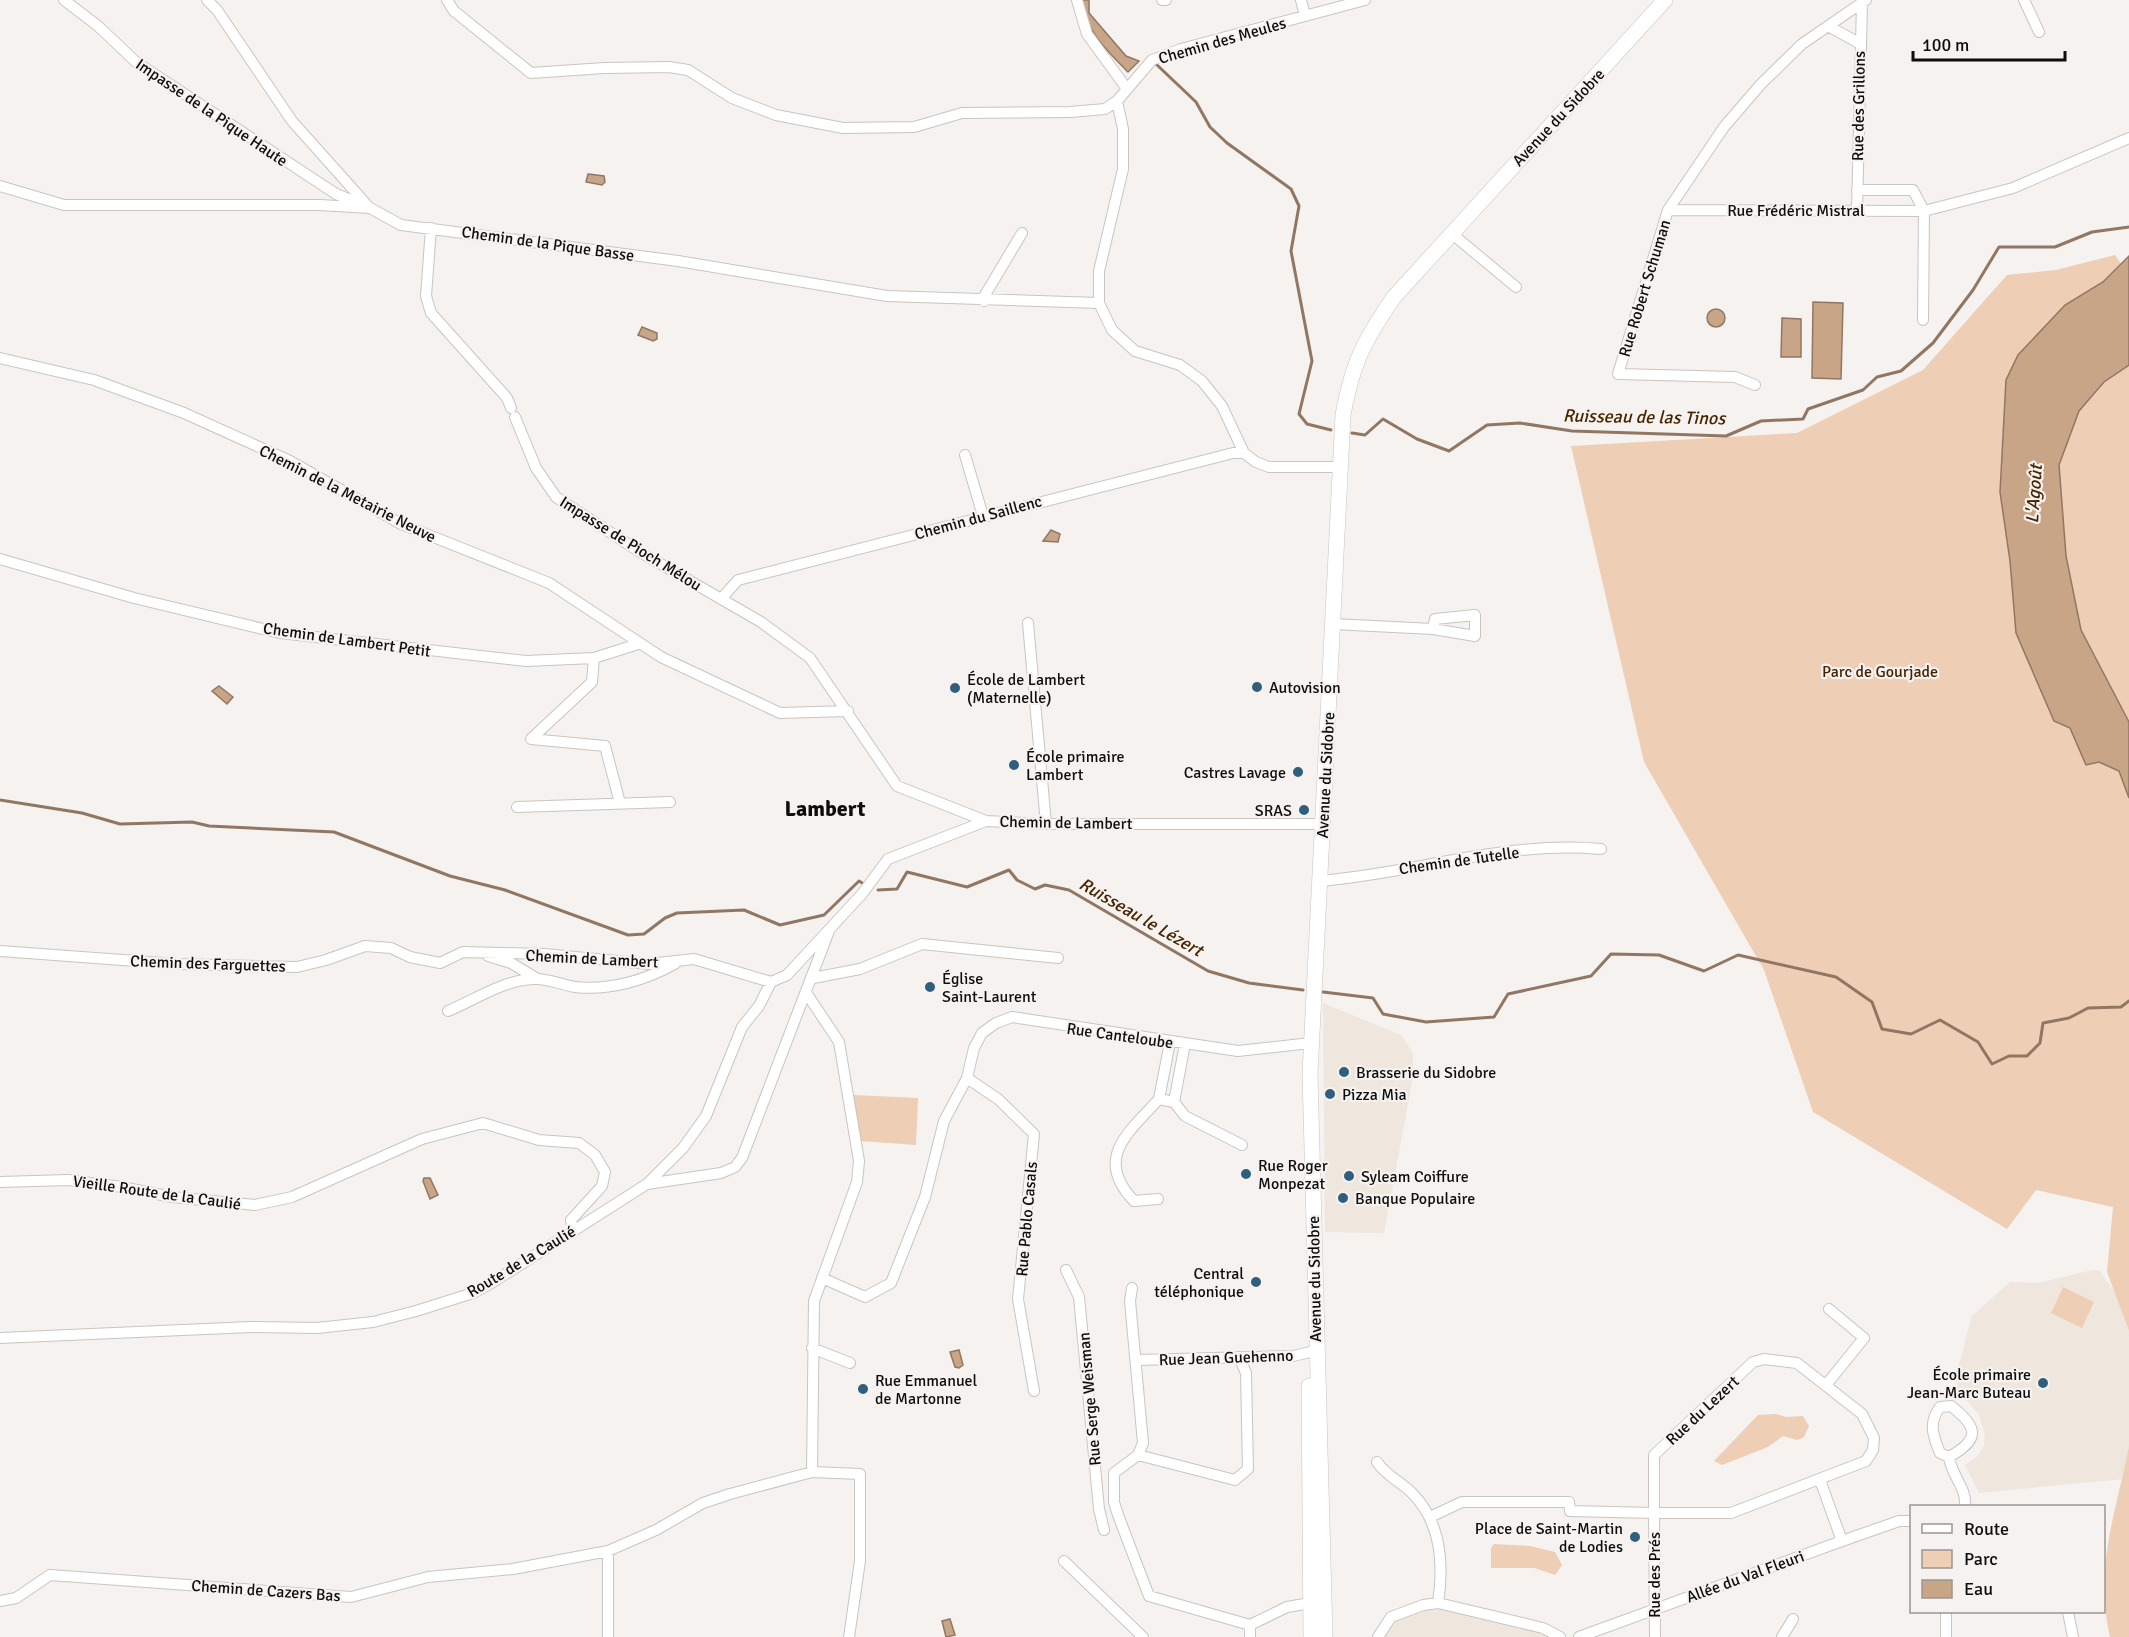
<svg xmlns="http://www.w3.org/2000/svg" width="2129" height="1637" viewBox="0 0 2129 1637" font-family="Signika,sans-serif">
<style>
.built{fill:#efe6de}
.green{fill:#eeceb5}
.water{fill:#c9a588;stroke:#917763;stroke-width:1.5}
.lines{fill:none;stroke-linecap:round;stroke-linejoin:round}
.stream{stroke:#917763;stroke-width:3}
.minor-casing{stroke:#c8c5c2;stroke-width:12}
.secondary-casing{stroke:#c8c5c2;stroke-width:16}
.minor{stroke:#fff;stroke-width:10}
.secondary{stroke:#fff;stroke-width:15}
.poi-dot{fill:#305f7e;stroke:#f5f2ef;stroke-width:2}
.labels{text-anchor:middle;stroke-width:4.5;stroke-linejoin:round;paint-order:stroke}
.street-label{font-size:16px;fill:#0e0d0d;stroke:#f5f2ef}
.park-label{font-size:16px;fill:#442100;stroke:#f5f2ef}
.poi-label{font-size:16px;fill:#0e0d0d;stroke:#f5f2ef;text-anchor:start}
.water-label{font-size:18px;font-style:italic;fill:#472400;stroke:#f5f2ef}
.district-label{font-size:22px;font-weight:bold;fill:#0e0d0d;stroke:#f5f2ef}
</style>
<rect width="100%" height="100%" fill="#f5f2ef"/>
<!-- built -->
<path class="built" d="M1323,1003L1401,1035L1413,1053V1077L1384,1233L1325,1232Z
M2092,1270H2099L2115,1293L2129,1331V1446L2123,1479L1979,1493L1965,1465L1977,1457L1984,1446L1985,1435L1979,1415L1957,1389L1956,1376L1972,1316L2010,1282L2039,1283Z
M1453,1609L1546,1632L1548,1637H1384L1394,1621L1423,1610Z"/>
<!-- green -->
<path class="green" d="M2115,255L2129,276V1331L2107,1272L2113,1207L2036,1190L2007,1229L1813,1112L1764,970L1644,762L1571,446L1797,433L1923,370L2007,275L2056,270Z
M853,1095L918,1098L916,1145L861,1141Z
M2063,1287L2094,1302L2082,1328L2051,1313Z
M1776,1414L1786,1417L1803,1416L1809,1426L1804,1437L1797,1440L1783,1436L1768,1447L1722,1465L1714,1461L1758,1415Z
M2129,1446V1637H2110C2094,1566 2116,1514 2129,1446Z
M1494,1544L1530,1546L1555,1552L1562,1565L1555,1575L1534,1568H1491V1548Z"/>
<!-- water -->
<path class="water" d="M1081,0H1089V13L1126,56L1139,61L1128,72C1109,53 1083,28 1081,0Z
M588,174L604,176L605,182L602,185L586,182Z
M2129,256V365L2104,382L2079,411L2059,465L2066,556L2081,630L2129,722V798L2119,771L2099,762L2086,765L2070,728L2054,721L2016,633L2010,561L2000,492L2006,380L2018,355L2065,305L2103,282Z
M1813,302L1843,303L1841,379L1812,378Z
M1707 318a9 9 0 1 1 18 0a9 9 0 1 1-18 0Z
M1782,318L1801,319V357H1781Z
M642,327L657,333V339L653,341L638,335Z
M1051,530L1060,534L1058,542L1043,541Z
M219,686L233,697L227,704L212,691Z
M424,1178H430L438,1195L430,1199L423,1181Z
M959,1350L963,1365L959,1368L955,1367L950,1352Z
M950,1619L955,1635L946,1637L942,1621Z"/>
<g class="lines">
<!-- stream -->
<path class="stream" d="M1156,64L1196,102L1210,127L1227,143L1291,189L1299,206L1291,251L1312,361L1299,414L1307,424L1331,430
M1352,433L1365,435L1383,419L1417,439L1449,451L1487,425L1520,423L1572,431L1726,436L1761,421L1803,419L1808,409L1863,390L1877,377L1901,371L1933,343L1973,290L1999,247H2055L2092,232L2129,227
M0,800L82,813L120,824L192,822L209,826L334,832L450,876L505,890L628,935L644,934L665,918L677,913L744,910L780,925L824,915L859,881L864,884
M878,890L897,889L907,872L967,887L1009,870L1017,880L1035,889L1045,885L1069,890L1208,971L1249,983L1303,990
M1323,992L1373,998L1383,1014L1426,1022L1494,1017L1508,994L1591,976L1611,954L1659,955L1704,971L1738,955L1836,977L1872,1002L1882,1029L1911,1034L1940,1020L1978,1042L1992,1064L2009,1056H2027L2040,1043L2043,1023L2069,1018L2088,1008L2121,1007L2129,1001"/>
<!-- minor casing -->
<g class="minor-casing">
<path id="minor" d="M64,0L98,26L136,62L336,194L361,204
M207,0L217,10L292,121L367,205
M447,0L454,11L531,73L604,68L669,67L688,70L732,98L776,115L843,128L914,127L962,113L1070,112L1105,109L1117,101
M1077,0L1087,34L1127,89
M1162,0H1166
M1301,0L1305,16
M2024,0L2039,32
M1828,26L1859,43
M0,186L64,205H320L370,208L401,225L678,261L887,296L1099,303
M1857,190H1913L1924,211L1923,320
M1668,210L1924,211L2013,188L2129,138
M1857,210L1862,3
M431,228L426,296L431,313L507,398L511,408
M1451,233L1516,287
M984,301L985,295L1022,233
M0,358L94,380L184,413L290,461L401,524L549,583L661,657L780,713L848,711
M1755,385L1735,377L1618,374L1668,210L1724,127L1761,84L1802,44L1866,0
M515,417L536,468L556,497L640,552L761,622L810,658L897,786L986,821
M965,455L983,516
M1342,467H1269L1256,462L1244,453L1222,406L1202,381L1180,365L1135,351L1112,330L1099,303V271L1123,169V129L1117,101L1152,60L1181,49L1365,0
M0,559L134,598L280,633L526,661L594,658L638,644
M721,599L738,580L1233,453H1244
M1028,623L1046,824
M1333,624L1433,629L1475,636V615L1435,619L1433,629
M594,658L592,682L531,739L605,746L620,803
M517,807L670,802
M1318,881C1413,874 1505,840 1601,849
M0,951L177,964L297,967L326,960L365,946L391,948L410,957L440,963L463,952L544,954L649,964L694,959L771,982L787,975L862,894L888,859L986,821L1046,824H1323
M488,956L511,963L536,978
M813,978L860,969L922,944L1058,958
M807,994L839,1042L859,1161L857,1182L814,1301L812,1472
M448,1011C476,999 504,980 534,979C547,978 562,985 575,987C609,991 647,980 676,963
M1170,1042L1159,1099L1174,1102L1185,1116L1242,1145
M967,1078L998,1099L1034,1134L1018,1299L1034,1391
M1174,1102L1185,1044
M0,1182L68,1180L122,1187L172,1197L255,1205L292,1197L422,1139L483,1123L539,1140L579,1143L595,1155L605,1172L602,1186L571,1220L573,1232
M647,1184L683,1148L706,1116L742,1027L759,1006L771,982
M1158,1199L1134,1201C1093,1158 1129,1132 1159,1099
M1066,1270L1079,1297L1099,1509L1104,1530
M822,1278L865,1297L891,1283L925,1197L944,1121L967,1078L974,1048L982,1033L996,1023L1012,1017L1238,1051L1311,1043
M1132,1288L1130,1301L1143,1443L1138,1455L1114,1473V1502L1118,1515L1149,1596L1250,1625V1637
M0,1338L251,1327L317,1328L373,1322L416,1311L473,1293L490,1284L647,1184L721,1173L735,1167L742,1158L829,931
M812,1348L850,1363
M1764,1359L1797,1363L1862,1414L1874,1438L1873,1450L1866,1461L1731,1513H1654V1455L1753,1362Z
M1136,1360L1293,1356L1315,1351
M1826,1385L1864,1338L1829,1309
M1951,1406C1980,1428 1979,1440 1949,1457L1940,1453C1933,1436 1928,1423 1940,1407Z
M1138,1455L1235,1480L1248,1469L1246,1373L1239,1357
M1949,1457C1951,1475 1967,1488 1965,1506
M1377,1462C1386,1476 1400,1481 1412,1493C1441,1522 1444,1564 1438,1603
M1820,1480L1842,1541
M1430,1517L1462,1502H1569L1570,1511L1654,1513L1655,1637
M608,1551V1637
M1064,1561L1143,1637
M0,1601L16,1598L50,1575L351,1597L428,1577L513,1569L608,1551L656,1530L703,1503L730,1494L812,1472L860,1474V1561L849,1637
M1946,1612V1637
M2068,1612L2073,1637
M1250,1625L1287,1607L1316,1602
M1378,1637L1391,1617L1423,1605L1438,1603L1543,1628L1560,1637
M1579,1637L1842,1541L1899,1521H1912
M1782,1637L1793,1619"/>
</g>
<!-- secondary casing -->
<g class="secondary-casing">
<path id="secondary" d="M1309,1386L1311,1637
M1325,1637L1310,1074L1343,415C1353,361 1364,341 1394,297L1665,0"/>
</g>
<!-- minor -->
<use href="#minor" class="minor"/>
<!-- secondary -->
<use href="#secondary" class="secondary"/>
</g>
<!-- markers -->
<g class="poi-dot">
<circle cx="1257" cy="687" r="6"/>
<circle cx="955" cy="688" r="6"/>
<circle cx="1014" cy="765" r="6"/>
<circle cx="1298" cy="772" r="6"/>
<circle cx="1304" cy="810" r="6"/>
<circle cx="930" cy="987" r="6"/>
<circle cx="1344" cy="1072" r="6"/>
<circle cx="1330" cy="1094" r="6"/>
<circle cx="1246" cy="1174" r="6"/>
<circle cx="1349" cy="1176" r="6"/>
<circle cx="1343" cy="1198" r="6"/>
<circle cx="1256" cy="1282" r="6"/>
<circle cx="2043" cy="1383" r="6"/>
<circle cx="863" cy="1389" r="6"/>
<circle cx="1635" cy="1537" r="6"/>
</g>
<g class="labels">
<!-- street labels -->
<g class="street-label">
<text transform="translate(1222 40) rotate(-16)" y="6">Chemin des Meules</text>
<text transform="translate(1858 106) rotate(-89)" y="6">Rue des Grillons</text>
<text transform="translate(212 112) rotate(34)" y="6">Impasse de la Pique Haute</text>
<text transform="translate(1558 117) rotate(-47)" y="6">Avenue du Sidobre</text>
<text x="1796" y="216">Rue Frédéric Mistral</text>
<text transform="translate(548 243) rotate(8)" y="6">Chemin de la Pique Basse</text>
<text transform="translate(1644 288) rotate(-73)" y="6">Rue Robert Schuman</text>
<text transform="translate(348 493) rotate(27)" y="6">Chemin de la Metairie Neuve</text>
<text transform="translate(978 517) rotate(-15)" y="6">Chemin du Saillenc</text>
<text transform="translate(631 543) rotate(32)" y="6">Impasse de Pioch Mélou</text>
<text transform="translate(347 639) rotate(8)" y="6">Chemin de Lambert Petit</text>
<text transform="translate(1325 775) rotate(-87)" y="6">Avenue du Sidobre</text>
<text transform="translate(1066 822) rotate(1)" y="6">Chemin de Lambert</text>
<text transform="translate(1459 860) rotate(-8)" y="6">Chemin de Tutelle</text>
<text transform="translate(592 958) rotate(3)" y="6">Chemin de Lambert</text>
<text transform="translate(208 963) rotate(2)" y="6">Chemin des Farguettes</text>
<text transform="translate(1120 1035) rotate(8)" y="6">Rue Canteloube</text>
<text transform="translate(157 1192) rotate(8)" y="6">Vieille Route de la Caulié</text>
<text transform="translate(1026 1219) rotate(-85)" y="6">Rue Pablo Casals</text>
<text transform="translate(521 1261) rotate(-31)" y="6">Route de la Caulié</text>
<text transform="translate(1314 1279) rotate(-91)" y="6">Avenue du Sidobre</text>
<text transform="translate(1226 1357) rotate(-2)" y="6">Rue Jean Guehenno</text>
<text transform="translate(1089 1399) rotate(-95)" y="6">Rue Serge Weisman</text>
<text transform="translate(1702 1410) rotate(-43)" y="6">Rue du Lezert</text>
<text transform="translate(1654 1575) rotate(-90)" y="6">Rue des Prés</text>
<text transform="translate(1745 1576) rotate(-20)" y="6">Allée du Val Fleuri</text>
<text transform="translate(266 1590) rotate(4)" y="6">Chemin de Cazers Bas</text>
</g>
<!-- park labels -->
<g class="park-label">
<text x="1880" y="677">Parc de Gourjade</text>
</g>
<!-- poi labels -->
<g class="poi-label">
<text x="967" y="685">École de Lambert<tspan x="967" dy="18">(Maternelle)</tspan></text>
<text x="1269" y="693">Autovision</text>
<text x="1026" y="762">École primaire<tspan x="1026" dy="18">Lambert</tspan></text>
<text x="1286" y="778" text-anchor="end">Castres Lavage</text>
<text x="1292" y="816" text-anchor="end">SRAS</text>
<text x="942" y="984">Église<tspan x="942" dy="18">Saint-Laurent</tspan></text>
<text x="1356" y="1078">Brasserie du Sidobre</text>
<text x="1342" y="1100">Pizza Mia</text>
<text x="1258" y="1171">Rue Roger<tspan x="1258" dy="18">Monpezat</tspan></text>
<text x="1361" y="1182">Syleam Coiffure</text>
<text x="1355" y="1204">Banque Populaire</text>
<text x="1244" y="1279" text-anchor="end">Central<tspan x="1244" dy="18">téléphonique</tspan></text>
<text x="2031" y="1380" text-anchor="end">École primaire<tspan x="2031" dy="18">Jean-Marc Buteau</tspan></text>
<text x="875" y="1386">Rue Emmanuel<tspan x="875" dy="18">de Martonne</tspan></text>
<text x="1623" y="1534" text-anchor="end">Place de Saint-Martin<tspan x="1623" dy="18">de Lodies</tspan></text>
</g>
<!-- water labels -->
<g class="water-label">
<text transform="translate(1644 417) rotate(1)" y="6">Ruisseau de las Tinos</text>
<text transform="translate(2034 494) rotate(-86)" y="6">L'Agoût</text>
<text transform="translate(1141 917) rotate(30)" y="6">Ruisseau le Lézert</text>
</g>
<!-- district labels -->
<g class="district-label">
<text x="825" y="816">Lambert</text>
</g>
</g>
<!-- legend -->
<rect x="1910" y="1505" width="195" height="108" fill="#f5f2ef" stroke="#999695" stroke-width="1.5"/>
<rect x="1922" y="1524" width="30" height="9" fill="#ffffff" stroke="#999695" stroke-width="1.5"/>
<text x="1964" y="1535" font-size="18" fill="#0e0d0d">Route</text>
<rect x="1922" y="1550" width="30" height="18" fill="#eeceb5" stroke="#999695" stroke-width="1.5"/>
<text x="1964" y="1565" font-size="18" fill="#0e0d0d">Parc</text>
<rect x="1922" y="1580" width="30" height="18" fill="#c9a588" stroke="#999695" stroke-width="1.5"/>
<text x="1964" y="1595" font-size="18" fill="#0e0d0d">Eau</text>
<!-- scale -->
<path d="M1913 51v9h152v-9" fill="none" stroke="#0e0d0d" stroke-width="3"/>
<text x="1922" y="51" font-size="18" fill="#0e0d0d" stroke="#f5f2ef" stroke-width="4.5" paint-order="stroke">100 m</text>
</svg>
